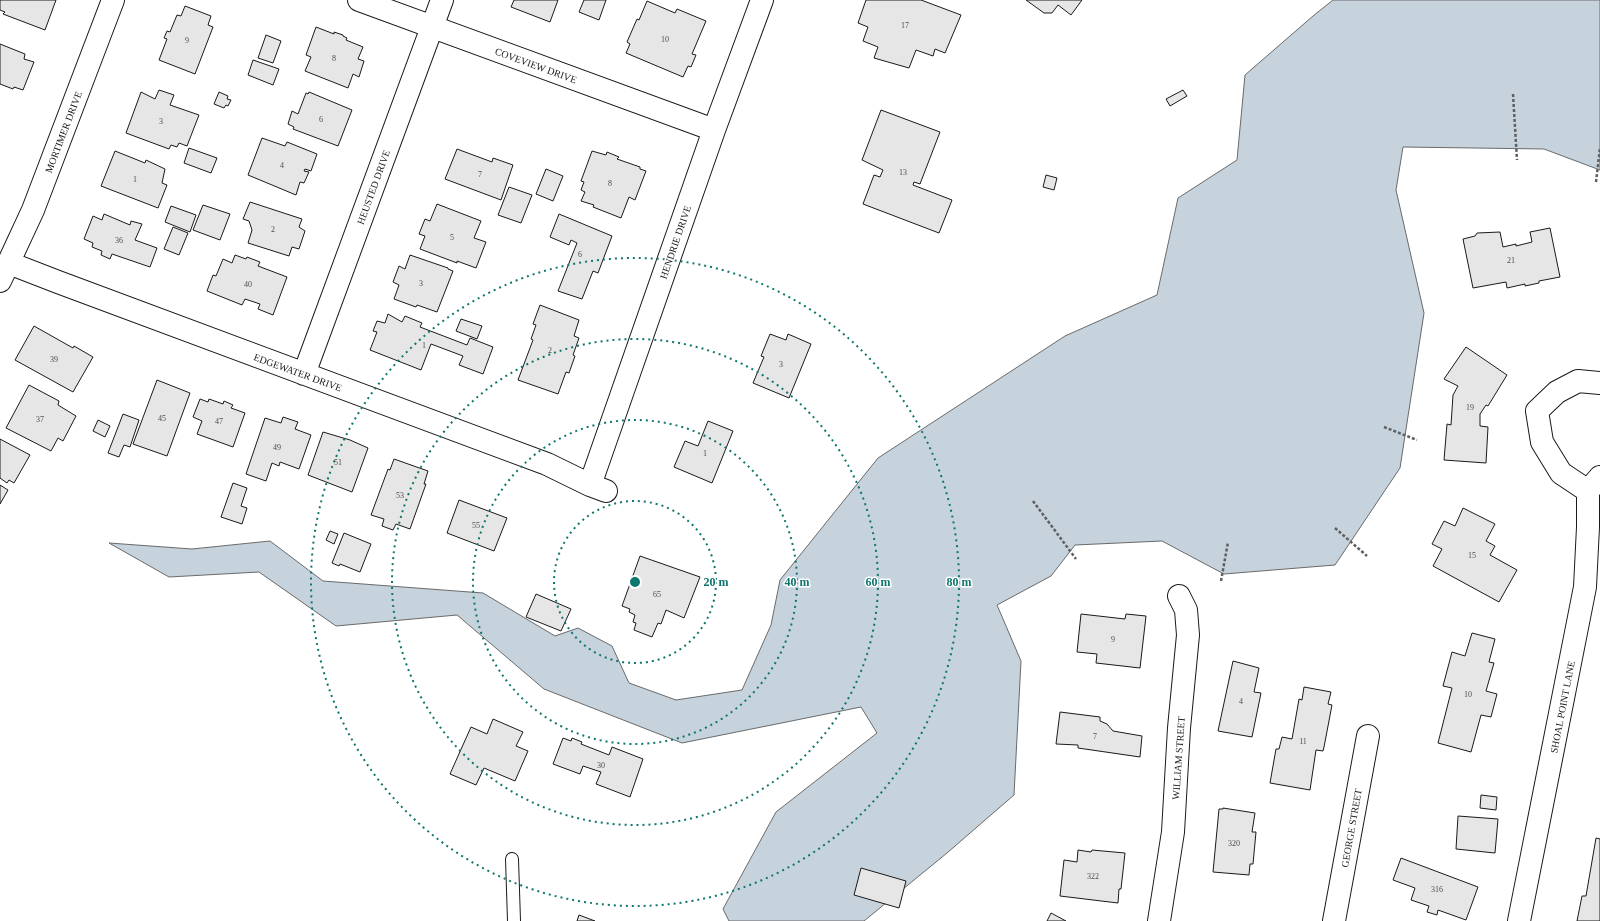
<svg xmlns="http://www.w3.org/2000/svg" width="1600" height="921" viewBox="0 0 1600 921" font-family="'Times New Roman',serif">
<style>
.water{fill:#c6d2dc;stroke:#6a6a6a}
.building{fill:#e6e6e6;stroke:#1a1a1a}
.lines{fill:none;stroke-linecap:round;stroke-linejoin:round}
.lane-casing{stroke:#1a1a1a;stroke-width:14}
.street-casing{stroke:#1a1a1a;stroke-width:24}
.path{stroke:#5f5f5f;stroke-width:2.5;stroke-dasharray:3 2;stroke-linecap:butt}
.lane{stroke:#fff;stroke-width:12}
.street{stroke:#fff;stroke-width:22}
.ring{fill:none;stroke:#0f766e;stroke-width:2;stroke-dasharray:2 4}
.labels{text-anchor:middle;stroke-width:3;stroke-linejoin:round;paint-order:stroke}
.number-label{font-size:8px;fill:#4d4d4d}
.street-label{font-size:10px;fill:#1a1a1a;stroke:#fff}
.centre{fill:#0f766e;stroke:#fff;stroke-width:2}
.ring-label{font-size:12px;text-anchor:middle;font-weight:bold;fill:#0f766e;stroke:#fff;stroke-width:3;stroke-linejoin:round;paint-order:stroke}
</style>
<rect width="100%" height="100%" fill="#fff"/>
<!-- water -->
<path class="water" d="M1333,0H1600V170L1544,149L1403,147L1396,190L1424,313L1400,468L1335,565L1224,574L1162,541L1075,545L1051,576L997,605L1021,661L1014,795L947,853L864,921H729L723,909L776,812L877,733L861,707L682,743L544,689L457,615L336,626L259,572L169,577L109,543L192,549L270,541L323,581L483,593L555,636L578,628L612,646L629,683L676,700L742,690L771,625L780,580L878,458L1065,336L1157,295L1178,198L1237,160L1245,75L1313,16Z"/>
<!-- building -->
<path class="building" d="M0,0H56L45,30L3,14L5,12L0,10Z
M514,0H558L550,22L511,7Z
M584,0H606L599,20L579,12Z
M866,0H921L961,15L945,53L935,49L933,56L916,50L909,68L874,58L878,47L863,41L868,27L858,23Z
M1026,0H1082L1071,15L1058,5L1052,13H1044Z
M647,1L675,13L677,9L706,21L692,54L696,55L691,67L688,66L683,77L626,53L630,44L627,42L637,19L639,20Z
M185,6L211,16L208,25L213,27L195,74L159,60L167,39L164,38L167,31L170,32L177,15L181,16Z
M316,27L334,34V32L343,35V36L347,38L346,40L363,47L358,59L364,61L359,77L353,74L348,88L305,71L311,57L306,55Z
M266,35L281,41L273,63L258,58Z
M0,44L25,54L24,59L34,62L23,90L14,87L13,89L0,84Z
M253,60L279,69L273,85L248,75Z
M159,90L174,95L170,105L199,115L187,146L179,143L177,147L171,145L169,149L126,133L141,92L155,99Z
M1183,90L1187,96L1170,106L1166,99Z
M219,92L228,96L227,99L231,100L228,106L226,105L224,108L214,104Z
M309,92L352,110L338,146L293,129L294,127L288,124L292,111L298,114L306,93L308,94Z
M881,110L940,132L920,184L914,182L913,185L952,200L939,233L863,204L874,175L880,177L883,170L862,160Z
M262,138L285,146L287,142L317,154L311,171L305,169L304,171L309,172L304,183L300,182L296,195L248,175Z
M189,148L217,158L211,173L184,163Z
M457,149L492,162L493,158L513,165L501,200L445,179Z
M115,151L145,163L146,160L165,169L162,183L167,185L158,208L101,186Z
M592,151L606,155L607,152L619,157L617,159L640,167V169L646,171L635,200L629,197L621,218L593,207L594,205L581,201L585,192L581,190L584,182L581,181Z
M546,169L563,176L553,201L536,194Z
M1046,175L1057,178L1054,190L1043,187Z
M509,187L532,195L521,223L498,215Z
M250,202L302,219L299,227L305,231L299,249L292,247L289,256L248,243L252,230L249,221L243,219Z
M437,204L481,221L474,238L486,242L476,268L457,261V263L420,249L425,236L419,234L425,219L430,221Z
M203,205L230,214L220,240L193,230Z
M171,206L196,215L190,232L165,222Z
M104,214L130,225L131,221L142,224L135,240L157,248L150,267L112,254L110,259L101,255L102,251L92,247L93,243L84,239L93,216L102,220Z
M559,214L612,236L598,273L593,271L582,299L558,291L577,243L571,240L569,245L550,237Z
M173,227L188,233L179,255L164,249Z
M1550,228L1560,277L1539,281V283L1525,286V284L1507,288L1506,282L1473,288L1463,239L1475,236L1477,233L1500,232L1503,247L1516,244V246L1532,242L1530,232Z
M235,255L246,259L247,257L260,262L258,266L287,277L273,315L258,309L260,304L245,299L242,305L207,291L213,275L216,276L223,259L232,263Z
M410,255L448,268V269L453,271L437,312L417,305L416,307L394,299L399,285L393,282L399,266L405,269Z
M540,305L579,320L574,336L579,338L573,355L575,356L569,373L566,372L558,394L518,380L533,340L531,339L536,325L533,324Z
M388,314L402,322L405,316L422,323L420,327L467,345L470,338L493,347L483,374L459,365L463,356L431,344L421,370L370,350L377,332L373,331L377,321L385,323Z
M461,319L482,326L477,339L456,331Z
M34,326L73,348L74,346L93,357L73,392L15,360Z
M770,334L786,340L788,334L811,344L789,398L753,383L764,357L761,356Z
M1466,347L1507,375L1488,406L1486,405L1480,414V426L1488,427L1486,463L1444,460L1447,424L1451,425L1453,395L1458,386L1444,379Z
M157,380L190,393L167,456L133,444Z
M29,385L59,401L58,405L76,416L63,441L58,438L51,451L6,428Z
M200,399L208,402L209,399L223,404L224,401L233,405L231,408L245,413L233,447L197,434L202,421L193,417Z
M123,414L139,420L130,447L124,445L119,457L108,453Z
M283,417L298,422L295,429L311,435L299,469L280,462L279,466L272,463L266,481L246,474L265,418L281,423Z
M98,420L110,426L105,437L93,431Z
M708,421L733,431L712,483L674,467L685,441L698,446Z
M323,432L350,440L368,448L352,492L308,475Z
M0,439L30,455L14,483L9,480L7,483L0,478Z
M394,459L428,471L424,484H426L410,529L396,524L393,530L382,526L384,519L371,515L388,469L390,470Z
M233,483L247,488L241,506L247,508L242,524L221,517Z
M0,485L8,490L0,504Z
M459,500L507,518L494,551L447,533Z
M1463,508L1495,524L1486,541L1495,546L1490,555L1517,570L1499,602L1433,566L1442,549L1432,544L1444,521L1455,526Z
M330,531L338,534L334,544L326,540Z
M344,533L371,544L360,572L340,564L339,566L332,563Z
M640,556L700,577L684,618L666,610L661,624L658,623L652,637L634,630L636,623L633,622L635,615L629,612L630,609L622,606Z
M536,594L571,609L561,631L526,617Z
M1081,614L1125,619L1126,614L1146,616L1140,668L1096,663L1097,654L1077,652Z
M1472,633L1495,639L1489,662L1494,663L1486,691L1497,694L1491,717L1481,715L1471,752L1438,743L1452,688L1443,686L1452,652L1465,656Z
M1233,661L1259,668L1254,692L1261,693L1252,737L1218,731Z
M1304,687L1331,692L1328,704L1332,705L1324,747L1323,751L1316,750L1310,790L1270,783L1276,749H1279L1282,737L1292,739L1299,699L1302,700Z
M1060,712L1100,717V721L1107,724L1113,731L1142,736L1140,757L1078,748V745L1056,744Z
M493,719L523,732L516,746L528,751L515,781L484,768L476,785L450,774L471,727L487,734Z
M563,738L571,741L572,738L582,742L581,744L609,755L612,747L643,759L630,797L596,784L601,772L583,766L580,774L553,764Z
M1481,795L1497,797L1496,810L1480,808Z
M1223,808L1255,813L1252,832H1256L1253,864H1250L1249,875L1213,872L1219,809H1223Z
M1458,816L1498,819L1495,853L1456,849Z
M1596,838L1600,839V921H1577L1582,896H1586Z
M1078,850L1091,852L1092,850L1125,853L1121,889H1119L1118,903L1060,896L1064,860L1077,862Z
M1401,858L1478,887L1466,920L1438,910L1437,915L1427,912L1429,906L1411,900L1415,888L1393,880Z
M861,868L906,881L899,908L854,895Z
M1051,913L1066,921H1047Z
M579,915L595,921H577Z"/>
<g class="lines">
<!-- lane casing -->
<g class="lane-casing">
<path id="lane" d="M512,859L514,921"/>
</g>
<!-- street casing -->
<g class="street-casing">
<path id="street" d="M359,0L714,130
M9,263L58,282L547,464L590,485L606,491
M0,281L33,210L113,0
M304,374L442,0
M590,485L714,130L762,0
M1588,491L1561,473L1542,442L1537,411L1557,392L1578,381L1600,383
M1159,921L1173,832L1179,728L1188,635L1186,610L1179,596
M1334,921L1368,736
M1519,921L1585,587L1588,527V491L1600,477"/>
</g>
<!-- path -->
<path class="path" d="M1513,94L1517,160
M1596,182L1600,148
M1384,427L1417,440
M1033,501L1076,559
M1335,528L1367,556
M1221,581L1228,542"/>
<!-- lane -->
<use href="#lane" class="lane"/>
<!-- street -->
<use href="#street" class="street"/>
</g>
<!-- distance rings -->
<g class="ring">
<circle cx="635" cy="582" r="81"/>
<circle cx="635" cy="582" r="162"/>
<circle cx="635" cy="582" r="243"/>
<circle cx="635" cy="582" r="324"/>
</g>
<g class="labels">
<!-- number labels -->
<g class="number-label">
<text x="905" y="28">17</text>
<text x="665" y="42">10</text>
<text x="187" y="43">9</text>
<text x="334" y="61">8</text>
<text x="321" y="122">6</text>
<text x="161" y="124">3</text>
<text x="282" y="168">4</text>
<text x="903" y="175">13</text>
<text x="480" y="177">7</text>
<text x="135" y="182">1</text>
<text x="610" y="186">8</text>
<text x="273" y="232">2</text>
<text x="452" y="240">5</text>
<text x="119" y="243">36</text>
<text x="580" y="257">6</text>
<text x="1511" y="263">21</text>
<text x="421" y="286">3</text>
<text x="248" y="287">40</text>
<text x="424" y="348">1</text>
<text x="550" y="353">2</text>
<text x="54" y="362">39</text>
<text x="781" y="367">3</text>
<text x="1470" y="410">19</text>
<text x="162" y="421">45</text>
<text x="40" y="422">37</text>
<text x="219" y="424">47</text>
<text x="277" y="450">49</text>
<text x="705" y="456">1</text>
<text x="338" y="465">51</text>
<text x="400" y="498">53</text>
<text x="476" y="528">55</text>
<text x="1472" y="558">15</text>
<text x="657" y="597">65</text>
<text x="1113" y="642">9</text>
<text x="1468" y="697">10</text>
<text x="1241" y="704">4</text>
<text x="1095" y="739">7</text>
<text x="1303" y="744">11</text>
<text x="601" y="768">30</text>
<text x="1234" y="846">320</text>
<text x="1093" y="879">322</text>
<text x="1437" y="892">316</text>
</g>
<!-- street labels -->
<g class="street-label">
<text transform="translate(536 65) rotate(20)" y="4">COVEVIEW DRIVE</text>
<text transform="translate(63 132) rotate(-69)" y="4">MORTIMER DRIVE</text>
<text transform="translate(373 187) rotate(-70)" y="4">HEUSTED DRIVE</text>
<text transform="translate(675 242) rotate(-71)" y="4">HENDRIE DRIVE</text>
<text transform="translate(298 372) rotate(20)" y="4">EDGEWATER DRIVE</text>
<text transform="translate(1562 707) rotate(-79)" y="4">SHOAL POINT LANE</text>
<text transform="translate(1178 758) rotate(-86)" y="4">WILLIAM STREET</text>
<text transform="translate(1351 828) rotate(-80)" y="4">GEORGE STREET</text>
</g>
</g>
<circle cx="635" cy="582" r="6" class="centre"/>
<g class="ring-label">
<text x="716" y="586">20 m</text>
<text x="797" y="586">40 m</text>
<text x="878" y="586">60 m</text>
<text x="959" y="586">80 m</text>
</g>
</svg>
